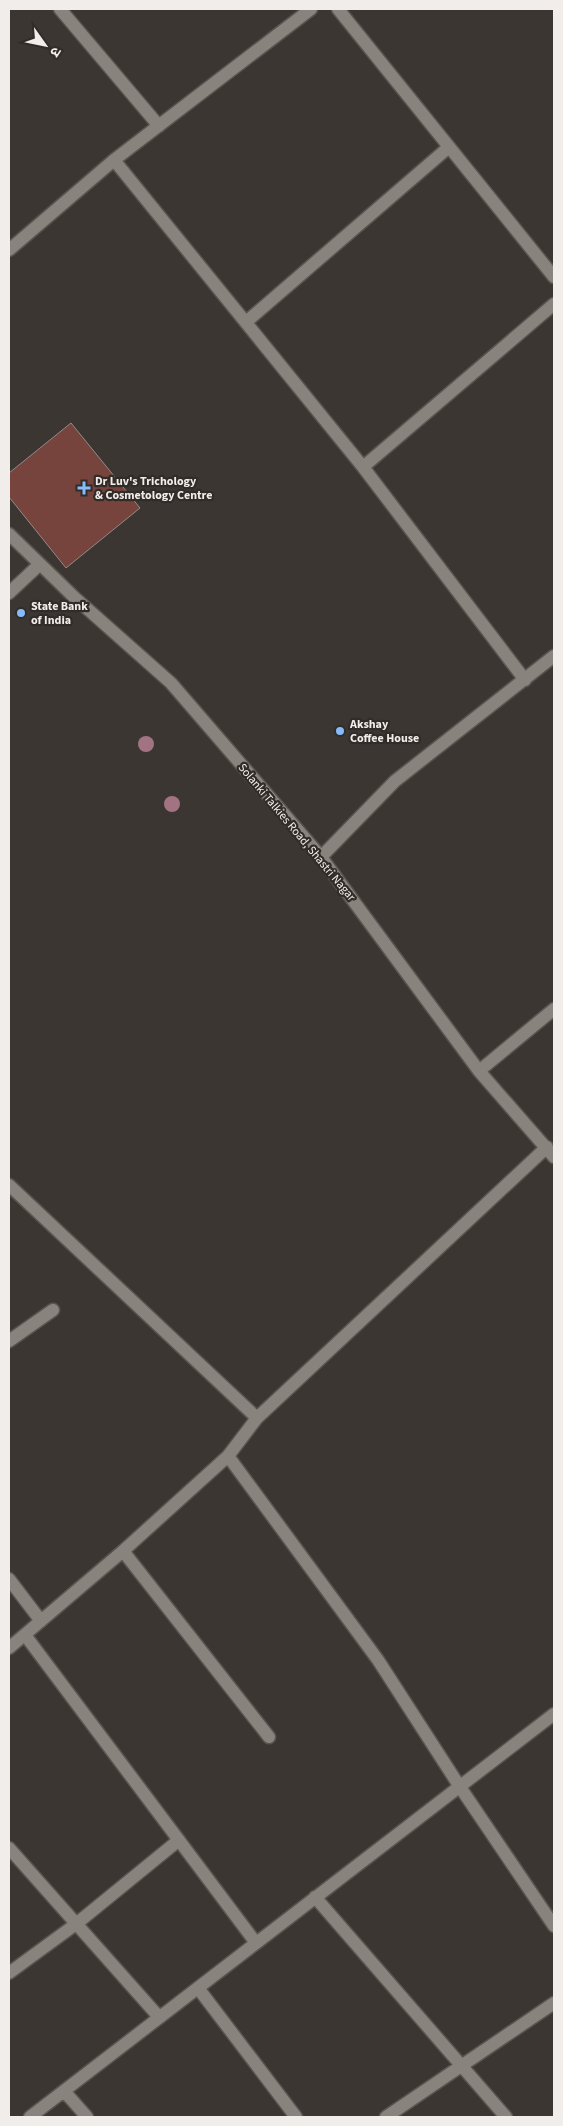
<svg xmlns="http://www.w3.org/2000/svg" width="563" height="2126" viewBox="0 0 563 2126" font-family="'Source Sans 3','Noto Sans Devanagari',sans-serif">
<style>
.building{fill:#76433d;stroke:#938a89}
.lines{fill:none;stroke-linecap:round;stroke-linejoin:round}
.minor-casing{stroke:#585450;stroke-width:15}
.minor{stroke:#89837e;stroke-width:12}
.tree{fill:#a27483}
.poi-dot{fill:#85bbfb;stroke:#322c28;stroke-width:2}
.labels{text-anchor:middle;stroke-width:4.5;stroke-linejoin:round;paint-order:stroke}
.poi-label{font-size:12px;font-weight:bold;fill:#f0edea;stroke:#322c28;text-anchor:start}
.street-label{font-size:12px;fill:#f0edea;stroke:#322c28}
</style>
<rect width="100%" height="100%" fill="#3c3632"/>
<!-- building -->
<path class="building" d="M71,423L140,508L66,568L9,497V473Z"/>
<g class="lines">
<!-- minor casing -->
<g class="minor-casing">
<path id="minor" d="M60,9L159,126
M338,9L554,277
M114,160L363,467L525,680
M9,250L114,160L311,9
M246,322L449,147
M363,467L554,304
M9,534L74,597L171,683L321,857L479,1071L554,1157
M9,593L40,564
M321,857L395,781L554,656
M479,1071L554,1009
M9,1185L257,1418
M9,1341L53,1310
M228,1456L378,1660L460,1787L554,1926
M123,1551L269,1737
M9,1579L41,1621
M25,1635L256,1943
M9,1648L123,1551L228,1456L257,1418L547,1147
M9,1848L159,2017
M315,1897L506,2117
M9,1973L76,1924L179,1840
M198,1988L296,2117
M64,2091L87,2117
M30,2117L554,1714
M386,2117L554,2003"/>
</g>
<!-- minor -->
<use href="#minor" class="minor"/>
</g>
<!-- trees -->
<g class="tree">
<circle cx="146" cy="744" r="8"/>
<circle cx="172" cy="804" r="8"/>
</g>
<!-- markers -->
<g class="poi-dot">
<path d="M81.5 480.5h5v5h5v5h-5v5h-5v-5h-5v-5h5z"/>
<circle cx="21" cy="613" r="5"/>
<circle cx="340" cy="731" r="5"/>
</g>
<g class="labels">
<!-- poi labels -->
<g class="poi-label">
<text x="95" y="485">Dr Luv's Trichology<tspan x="95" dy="14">&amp; Cosmetology Centre</tspan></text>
<text x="31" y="610">State Bank<tspan x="31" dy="14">of India</tspan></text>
<text x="350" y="728">Akshay<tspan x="350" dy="14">Coffee House</tspan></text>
</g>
<!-- street labels -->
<g class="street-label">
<text transform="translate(297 832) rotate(50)" y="4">Solanki Talkies Road, Shastri Nagar</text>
</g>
</g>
<!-- border -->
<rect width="563" height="2126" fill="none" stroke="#f0edea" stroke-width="20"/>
<!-- north arrow -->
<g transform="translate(45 45) rotate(123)" stroke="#322c28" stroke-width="4" paint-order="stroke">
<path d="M0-4L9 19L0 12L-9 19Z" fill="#f0edea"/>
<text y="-8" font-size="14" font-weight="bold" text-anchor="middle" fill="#f0edea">उ</text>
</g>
</svg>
